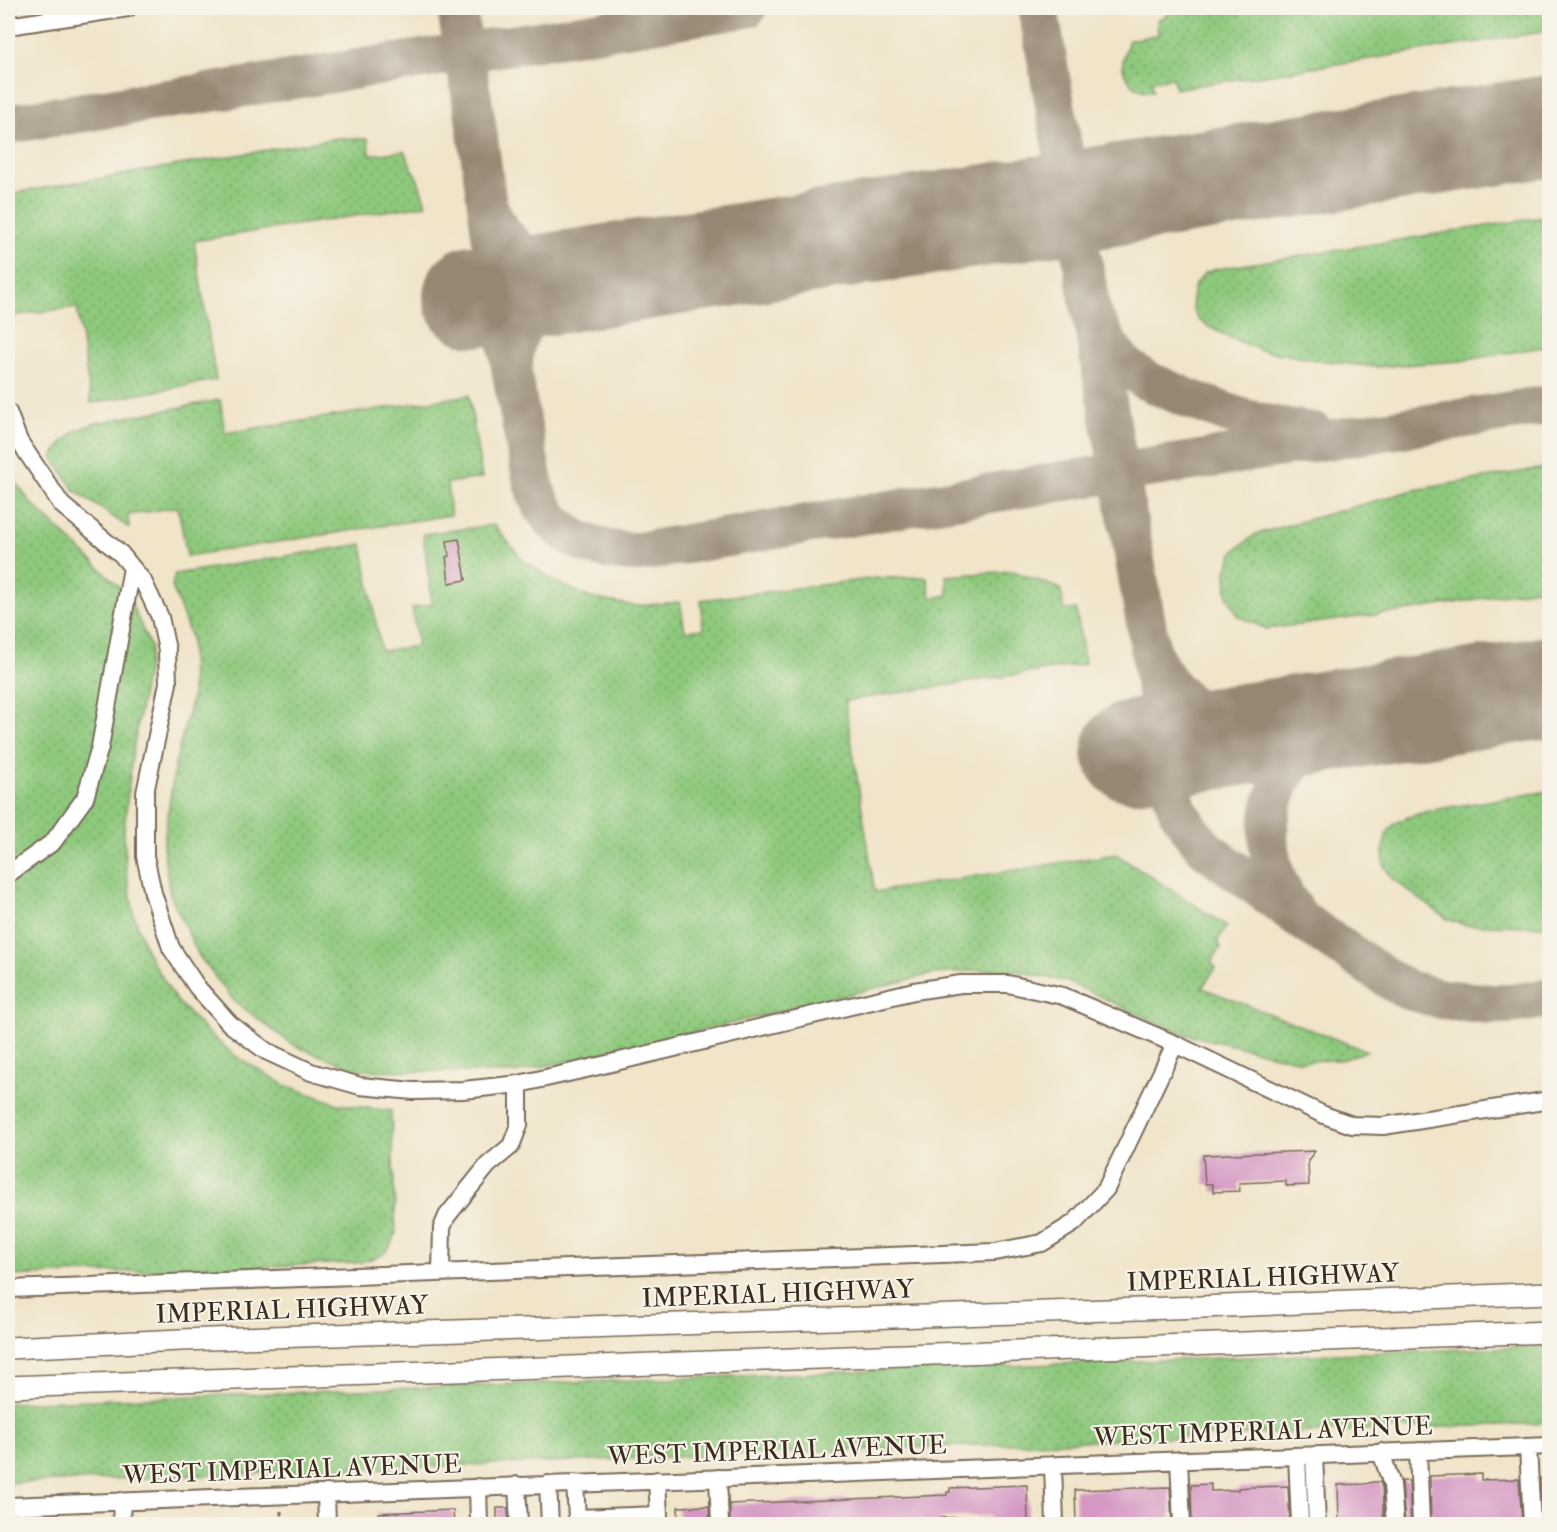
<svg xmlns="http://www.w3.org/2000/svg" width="1557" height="1532" viewBox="0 0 1557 1532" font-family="'IM FELL Double Pica',serif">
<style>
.grass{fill:url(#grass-dots);stroke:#647a4e;stroke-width:1.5}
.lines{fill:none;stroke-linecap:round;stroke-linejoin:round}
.taxiway{stroke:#968774;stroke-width:40}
.runway{stroke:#968774;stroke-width:102}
.building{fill:#d598c4}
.minor-casing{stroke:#7a6b5a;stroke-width:20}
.major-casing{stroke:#7a6b5a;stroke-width:24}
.path{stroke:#7a6b5a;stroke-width:3;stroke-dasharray:4.5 4.5;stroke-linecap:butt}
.minor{stroke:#fff;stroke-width:16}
.major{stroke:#fff;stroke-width:21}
.labels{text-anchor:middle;stroke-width:4.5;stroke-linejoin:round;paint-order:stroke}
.street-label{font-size:26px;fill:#3b2a1e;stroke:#f7f3e8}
</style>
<defs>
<pattern id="grass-dots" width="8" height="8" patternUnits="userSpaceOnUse" patternTransform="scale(1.5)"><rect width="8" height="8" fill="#8ec97d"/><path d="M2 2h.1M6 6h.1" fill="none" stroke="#75a366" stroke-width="1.8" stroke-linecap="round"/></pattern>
</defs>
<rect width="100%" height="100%" fill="#f7f3e8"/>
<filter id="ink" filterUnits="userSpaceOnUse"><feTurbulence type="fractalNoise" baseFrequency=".0167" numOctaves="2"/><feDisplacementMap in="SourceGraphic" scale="12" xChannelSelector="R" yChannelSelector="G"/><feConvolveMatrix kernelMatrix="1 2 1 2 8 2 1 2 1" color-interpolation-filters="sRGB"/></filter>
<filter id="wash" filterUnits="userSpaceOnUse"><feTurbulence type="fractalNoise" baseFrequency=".008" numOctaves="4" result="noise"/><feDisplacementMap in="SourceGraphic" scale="24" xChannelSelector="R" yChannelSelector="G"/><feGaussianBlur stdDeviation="1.35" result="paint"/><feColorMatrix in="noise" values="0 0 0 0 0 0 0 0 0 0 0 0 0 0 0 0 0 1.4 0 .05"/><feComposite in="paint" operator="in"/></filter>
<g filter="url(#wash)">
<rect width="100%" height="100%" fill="#f0e4c9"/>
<!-- grass -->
<path class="grass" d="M1179,8H1549V31L1175,89L1173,78L1152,81L1153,91C1136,93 1121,78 1123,60C1124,53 1127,46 1129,40L1158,35L1157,20Z
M337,138L368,139L370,155L404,151L418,180L426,205L194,241L216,380L91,403L77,307L10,316L8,288V194Z
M1549,216V346L1460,361L1376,367L1316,360L1259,350L1231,338L1209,327L1198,319L1193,309L1192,298L1195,284L1205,273L1217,269Z
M469,395L482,478L447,483L451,515L187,556L178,507L128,515L129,528L74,490L52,457L62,443L75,431L96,423L220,400L225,433Z
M1549,467V587L1413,610L1267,629L1239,617L1227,596L1226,571L1234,551L1256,534L1414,490Z
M8,471L30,502L127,594L151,648L132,756L124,830L126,870L134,915L147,952L175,999L205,1030L237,1057L285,1085L338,1104L391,1111L396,1234C386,1257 382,1256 359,1263L8,1276Z
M494,525L522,559L556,582L591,598L635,606L680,602L685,631L703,629L701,600L876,578L927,577L931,598L948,595L946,576L1013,571L1061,589L1064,610L1076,609L1085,664L845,701L875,892L1116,854L1227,926L1217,942L1221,947L1211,963L1216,967L1202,988L1367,1051L1341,1060L1301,1061L1179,1033L1068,982L1017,971L983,970L932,974L648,1044L514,1073L358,1070L293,1045L234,1001L199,956L170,894L163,847L175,765L192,697L191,638L172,586L175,574L362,544L381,651L418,646L412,608L432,604L423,534Z
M1549,791V926L1465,925L1447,919L1394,880L1384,866L1383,851L1386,834L1395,823L1408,817L1432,810Z
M1549,1346V1423L8,1483V1403Z"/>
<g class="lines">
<!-- taxiway -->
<path class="taxiway" d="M457,8C463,51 472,94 478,138C490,224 500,310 516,395C520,416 524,437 528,458C531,472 533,489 540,502C561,541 598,552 639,552L1046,484L1550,405
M1038,8L1150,646
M8,124L747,8
M490,211C502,240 526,260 555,271C564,275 574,276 583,279
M1098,325L1110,347L1125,365L1145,380L1187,398L1241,418L1275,426L1314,432
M513,364C514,356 514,348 516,341C529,308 552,292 583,279
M1149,641L1171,788L1178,810L1190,830L1205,848L1307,924L1393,982L1408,990L1441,999L1491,1004H1512L1550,998
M1155,659C1172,697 1209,726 1251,728C1265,729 1279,726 1293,724C1311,721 1329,718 1347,715
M1295,911C1242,843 1271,747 1354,722L1535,689"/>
<!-- runway -->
<path class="runway" d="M474,296L1550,126
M1133,751L1550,687"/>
</g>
<g id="blocks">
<!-- building -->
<path class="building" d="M459,539L466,580L449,583L446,557L449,556L447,541Z
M1315,1151L1308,1160L1309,1185L1286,1186V1181L1239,1183L1240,1191L1213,1192L1212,1184H1205L1203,1155Z
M1481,1474V1480L1519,1479L1522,1524H1431L1430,1476Z
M1540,1478H1550V1523L1547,1524H1542Z
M1402,1481H1409L1411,1524H1405Z
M1373,1482H1380L1382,1487L1384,1524H1339L1338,1485L1365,1484Z
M1211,1484V1491L1238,1490V1488L1251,1487L1288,1486L1290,1524H1192L1191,1485Z
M1027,1485L1028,1524H991L990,1516L942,1518L943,1524H923V1519L895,1520V1524H730V1504L947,1495V1492H950V1488Z
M1170,1487L1172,1524H1076L1075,1490Z
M709,1506L710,1524H679L678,1507Z
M497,1508H508L509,1524H497Z
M453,1510L454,1524H379L378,1513Z"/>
</g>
</g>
<g filter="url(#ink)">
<use href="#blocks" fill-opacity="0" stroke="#7a6b5a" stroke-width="1.5"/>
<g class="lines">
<!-- minor casing -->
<g class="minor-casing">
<path id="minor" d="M8,26L128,8
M8,412L19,441L62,505L121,554L143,581L160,617L167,650L168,683L145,793V856L153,893L171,948L197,987L230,1024L266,1051L311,1072L360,1086L413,1091L463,1090L519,1084L586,1069L914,991L961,984H1008L1063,996L1175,1044L1324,1115L1352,1125L1383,1126L1550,1100
M8,874L53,842L85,798L100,747L132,568
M441,1272L442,1228L447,1216L488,1165L511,1146L519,1125V1084
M8,1289L995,1252L1042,1243L1074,1223L1106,1189L1175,1044
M1528,1447L1532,1524
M1418,1451L1421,1524
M1381,1452L1392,1485L1395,1524
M1314,1455L1317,1524
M1297,1456L1300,1524
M1179,1460L1182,1524
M1053,1465L1055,1524
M718,1478L720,1524
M575,1483L577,1518L659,1515L657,1480
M548,1484L550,1524
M517,1485L519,1524
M478,1487L479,1524
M326,1493L327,1524
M121,1501L122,1524
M8,1506L1550,1446"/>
</g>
<!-- major casing -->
<g class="major-casing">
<path id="major" d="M8,1348L181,1340L1201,1307L1550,1293
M8,1387L1550,1332"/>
</g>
<!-- path -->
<path class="path" d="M281,1511V1524"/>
<!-- minor -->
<use href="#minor" class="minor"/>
<!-- major -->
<use href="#major" class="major"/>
</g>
</g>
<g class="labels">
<!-- street labels -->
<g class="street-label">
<text transform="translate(1263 1277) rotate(-2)" y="9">IMPERIAL HIGHWAY</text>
<text transform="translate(778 1293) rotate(-2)" y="9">IMPERIAL HIGHWAY</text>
<text transform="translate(292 1309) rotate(-2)" y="9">IMPERIAL HIGHWAY</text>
<text transform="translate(1263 1431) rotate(-2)" y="9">WEST IMPERIAL AVENUE</text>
<text transform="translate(777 1450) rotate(-2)" y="9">WEST IMPERIAL AVENUE</text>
<text transform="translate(292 1469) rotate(-2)" y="9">WEST IMPERIAL AVENUE</text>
</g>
</g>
<!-- margin -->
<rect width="1557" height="1532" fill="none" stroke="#f7f3e8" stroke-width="30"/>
</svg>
